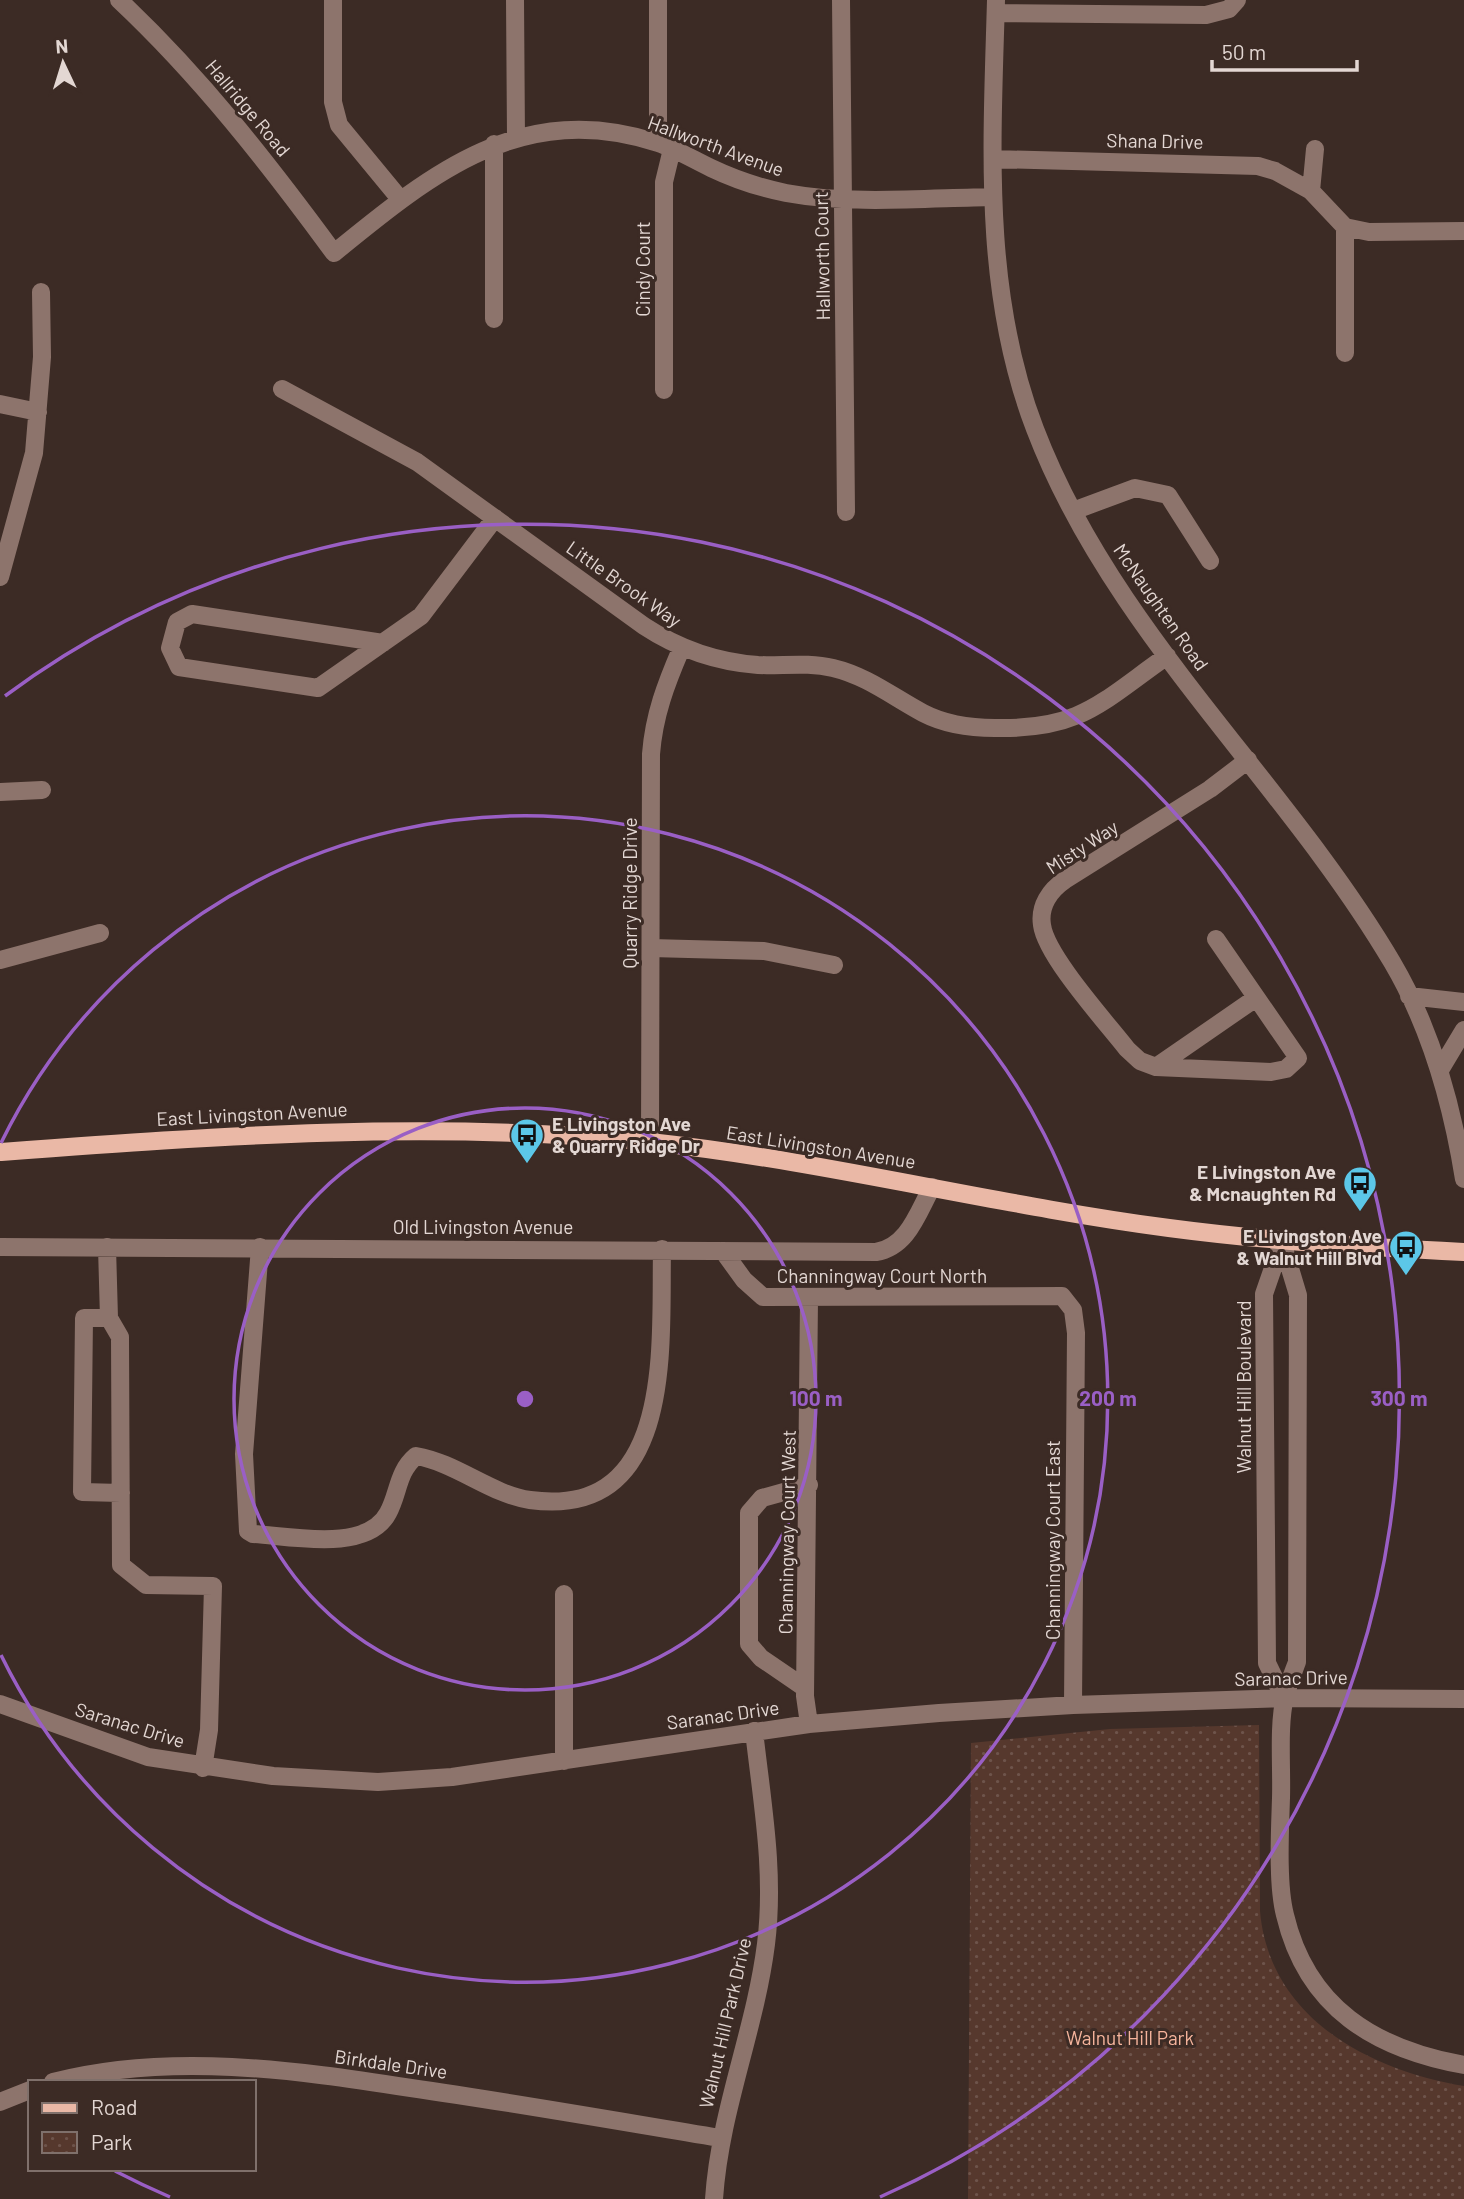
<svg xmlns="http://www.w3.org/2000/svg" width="1464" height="2199" viewBox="0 0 1464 2199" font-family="Barlow,sans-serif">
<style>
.park{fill:url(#park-dots)}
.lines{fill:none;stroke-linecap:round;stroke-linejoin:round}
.minor{stroke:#8d746c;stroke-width:18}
.major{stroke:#eab8a6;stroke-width:18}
.ring{fill:none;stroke:#9a5fc5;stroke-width:3.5}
.labels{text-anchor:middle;stroke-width:6;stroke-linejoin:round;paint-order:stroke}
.street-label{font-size:19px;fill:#e3d7d3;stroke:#3c2b25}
.poi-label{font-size:19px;font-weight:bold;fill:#e3d7d3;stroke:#3c2b25;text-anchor:end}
.park-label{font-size:19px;fill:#f5b49c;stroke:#3c2b25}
.centre{fill:#9a5fc5;stroke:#3c2b25;stroke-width:3.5}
.ring-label{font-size:21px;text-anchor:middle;font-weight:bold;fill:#9a5fc5;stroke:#3c2b25;stroke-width:6;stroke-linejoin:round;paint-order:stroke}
</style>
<defs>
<pattern id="park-dots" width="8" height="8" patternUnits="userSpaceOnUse" patternTransform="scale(1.75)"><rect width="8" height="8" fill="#56382d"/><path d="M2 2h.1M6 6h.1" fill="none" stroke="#6e544b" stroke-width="1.8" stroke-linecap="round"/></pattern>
</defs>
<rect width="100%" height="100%" fill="#3c2b25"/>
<!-- park -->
<path class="park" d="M1259,1725L1260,1911C1269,2017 1368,2070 1464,2086V2199H968L971,1743L1110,1729Z"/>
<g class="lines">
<!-- minor -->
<path class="minor" d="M119,0C200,76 268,163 334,253C433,172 523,99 658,143C676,149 694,160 711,168C734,179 761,188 786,193C851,205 927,198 993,197
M333,0V102L339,125L400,199
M515,0L516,138
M658,0V143
M841,0L846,512
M996,0C992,145 982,291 1035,429C1112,631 1283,778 1392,962C1431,1028 1452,1104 1464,1179
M996,13L1206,15L1229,9L1237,0
M494,144V319
M993,159L1258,166L1275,171L1311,191L1345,227L1369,232L1464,231
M1311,191L1315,149
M1345,227V353
M282,389L417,462L644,626C679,649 716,662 758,665C783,666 808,662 833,668C867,676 893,697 923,713C946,725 970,728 995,728C1081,730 1101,702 1167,656
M664,390V182L672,149
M0,404L38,412
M1073,511L1135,488L1168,495L1210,561
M0,577L34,453L42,357L41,292
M383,643L192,614L177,622L170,648L179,667L318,688L421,616L495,518
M0,792L42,790
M1216,939L1298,1058L1286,1069L1271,1072L1156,1067L1140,1061L1127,1049C1106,1022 1046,956 1042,925C1039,906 1050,890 1065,880L1210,789L1248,760
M651,948L764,951L834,965
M0,960L100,933
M1409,996L1464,1002
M1156,1067L1256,998
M1440,1070L1464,1030
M650,1142L651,754C654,715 666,684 681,649
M1282,1242L1298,1295L1297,1662C1293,1673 1288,1685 1285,1697C1278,1725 1282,1768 1281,1798C1280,1830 1277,1884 1285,1915C1307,2008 1375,2049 1464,2065
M1282,1242L1264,1294L1267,1663L1284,1698
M0,1247L876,1252C908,1247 918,1212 932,1187
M107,1247L109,1318L120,1337L121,1565L146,1585L213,1586L209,1730L203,1768
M260,1247L244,1454L248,1531L253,1534C290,1536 367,1553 388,1513C399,1493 397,1472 416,1456C457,1463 490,1494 530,1500C676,1520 660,1344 662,1249
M723,1251L744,1280L763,1297L1062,1296L1073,1310L1076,1333L1073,1705
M809,1298L805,1696L809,1724
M109,1318H84L82,1492L121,1493
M805,1688L761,1658L749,1644V1513L762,1498L809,1485
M0,1704L148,1757L273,1776L378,1782L452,1777L809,1724L939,1713L1073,1705L1284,1698L1464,1699
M564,1761V1594
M53,2082C169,2052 295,2070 411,2088C515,2103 617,2121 720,2138
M0,2102L30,2090
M714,2199C720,2110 755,2031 766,1944C775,1872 762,1802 754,1731"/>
<!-- major -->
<path class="major" d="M0,1152C217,1136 433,1120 650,1142C825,1161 995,1205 1169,1228C1267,1241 1365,1247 1464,1252"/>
</g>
<!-- distance rings -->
<g class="ring">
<circle cx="525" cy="1399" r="291"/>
<path d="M1 1143A583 583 0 1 1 1 1655"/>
<path d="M170 2197A874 874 0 0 1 115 2171M5 696A874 874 0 1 1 880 2197"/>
</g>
<!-- icons -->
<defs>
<g id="bus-pin" transform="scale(1.75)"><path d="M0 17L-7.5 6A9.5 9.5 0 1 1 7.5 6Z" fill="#5cc7e8" stroke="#3c2b25"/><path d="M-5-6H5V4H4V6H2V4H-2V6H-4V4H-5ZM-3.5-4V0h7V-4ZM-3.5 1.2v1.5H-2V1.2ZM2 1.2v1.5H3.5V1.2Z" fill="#111"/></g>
</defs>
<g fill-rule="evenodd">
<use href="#bus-pin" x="527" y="1135"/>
<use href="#bus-pin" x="1360" y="1183"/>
<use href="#bus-pin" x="1406" y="1247"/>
</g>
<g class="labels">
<!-- street labels -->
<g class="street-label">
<text transform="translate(248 108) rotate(50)" y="7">Hallridge Road</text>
<text transform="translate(1155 141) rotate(1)" y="7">Shana Drive</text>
<text transform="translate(716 146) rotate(20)" y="7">Hallworth Avenue</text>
<text transform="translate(822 256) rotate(-91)" y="7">Hallworth Court</text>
<text transform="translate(643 269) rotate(-90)" y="7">Cindy Court</text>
<text transform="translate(624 584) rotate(35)" y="7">Little Brook Way</text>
<text transform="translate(1161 607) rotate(55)" y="7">McNaughten Road</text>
<text transform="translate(1082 847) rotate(-33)" y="7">Misty Way</text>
<text transform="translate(630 893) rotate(-90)" y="7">Quarry Ridge Drive</text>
<text transform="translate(252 1114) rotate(-3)" y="7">East Livingston Avenue</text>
<text transform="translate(821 1147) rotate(9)" y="7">East Livingston Avenue</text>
<text x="483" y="1234">Old Livingston Avenue</text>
<text x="882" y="1283">Channingway Court North</text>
<text transform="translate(1244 1387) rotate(-90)" y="7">Walnut Hill Boulevard</text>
<text transform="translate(787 1532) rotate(-89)" y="7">Channingway Court West</text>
<text transform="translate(1053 1540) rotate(-90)" y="7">Channingway Court East</text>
<text transform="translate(1291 1678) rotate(-1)" y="7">Saranac Drive</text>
<text transform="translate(723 1715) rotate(-8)" y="7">Saranac Drive</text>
<text transform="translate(130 1725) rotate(17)" y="7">Saranac Drive</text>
<text transform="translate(725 2023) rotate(-77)" y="7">Walnut Hill Park Drive</text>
<text transform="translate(391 2064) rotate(8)" y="7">Birkdale Drive</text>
</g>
<!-- poi labels -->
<g class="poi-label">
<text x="552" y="1131" text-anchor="start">E Livingston Ave<tspan x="552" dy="22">&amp; Quarry Ridge Dr</tspan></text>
<text x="1336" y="1179">E Livingston Ave<tspan x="1336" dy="22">&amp; Mcnaughten Rd</tspan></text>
<text x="1382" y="1243">E Livingston Ave<tspan x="1382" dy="22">&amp; Walnut Hill Blvd</tspan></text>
</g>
<!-- park labels -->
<g class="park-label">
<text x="1130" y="2045">Walnut Hill Park</text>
</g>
</g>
<circle cx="525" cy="1399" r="10" class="centre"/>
<g class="ring-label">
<text x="816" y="1406">100 m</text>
<text x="1108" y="1406">200 m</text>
<text x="1399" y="1406">300 m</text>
</g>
<!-- legend -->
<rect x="28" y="2080" width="228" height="91" fill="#3c2b25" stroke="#7f706b" stroke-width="2"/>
<rect x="42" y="2103" width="35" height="10" fill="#eab8a6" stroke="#7f706b" stroke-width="2"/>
<text x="91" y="2115" font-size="21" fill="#e3d7d3">Road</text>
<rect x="42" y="2132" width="35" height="21" fill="url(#park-dots)" stroke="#7f706b" stroke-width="2"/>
<text x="91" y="2150" font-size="21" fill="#e3d7d3">Park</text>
<!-- north arrow -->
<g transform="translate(63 63) rotate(356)" stroke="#3c2b25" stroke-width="5" paint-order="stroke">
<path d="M0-5L12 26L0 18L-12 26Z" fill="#e3d7d3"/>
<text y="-10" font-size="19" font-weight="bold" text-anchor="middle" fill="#e3d7d3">N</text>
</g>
<!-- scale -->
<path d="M1212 60v10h145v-10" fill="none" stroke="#e3d7d3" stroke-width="3.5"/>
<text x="1222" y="60" font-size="21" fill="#e3d7d3" stroke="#3c2b25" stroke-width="5" paint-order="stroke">50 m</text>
</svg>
